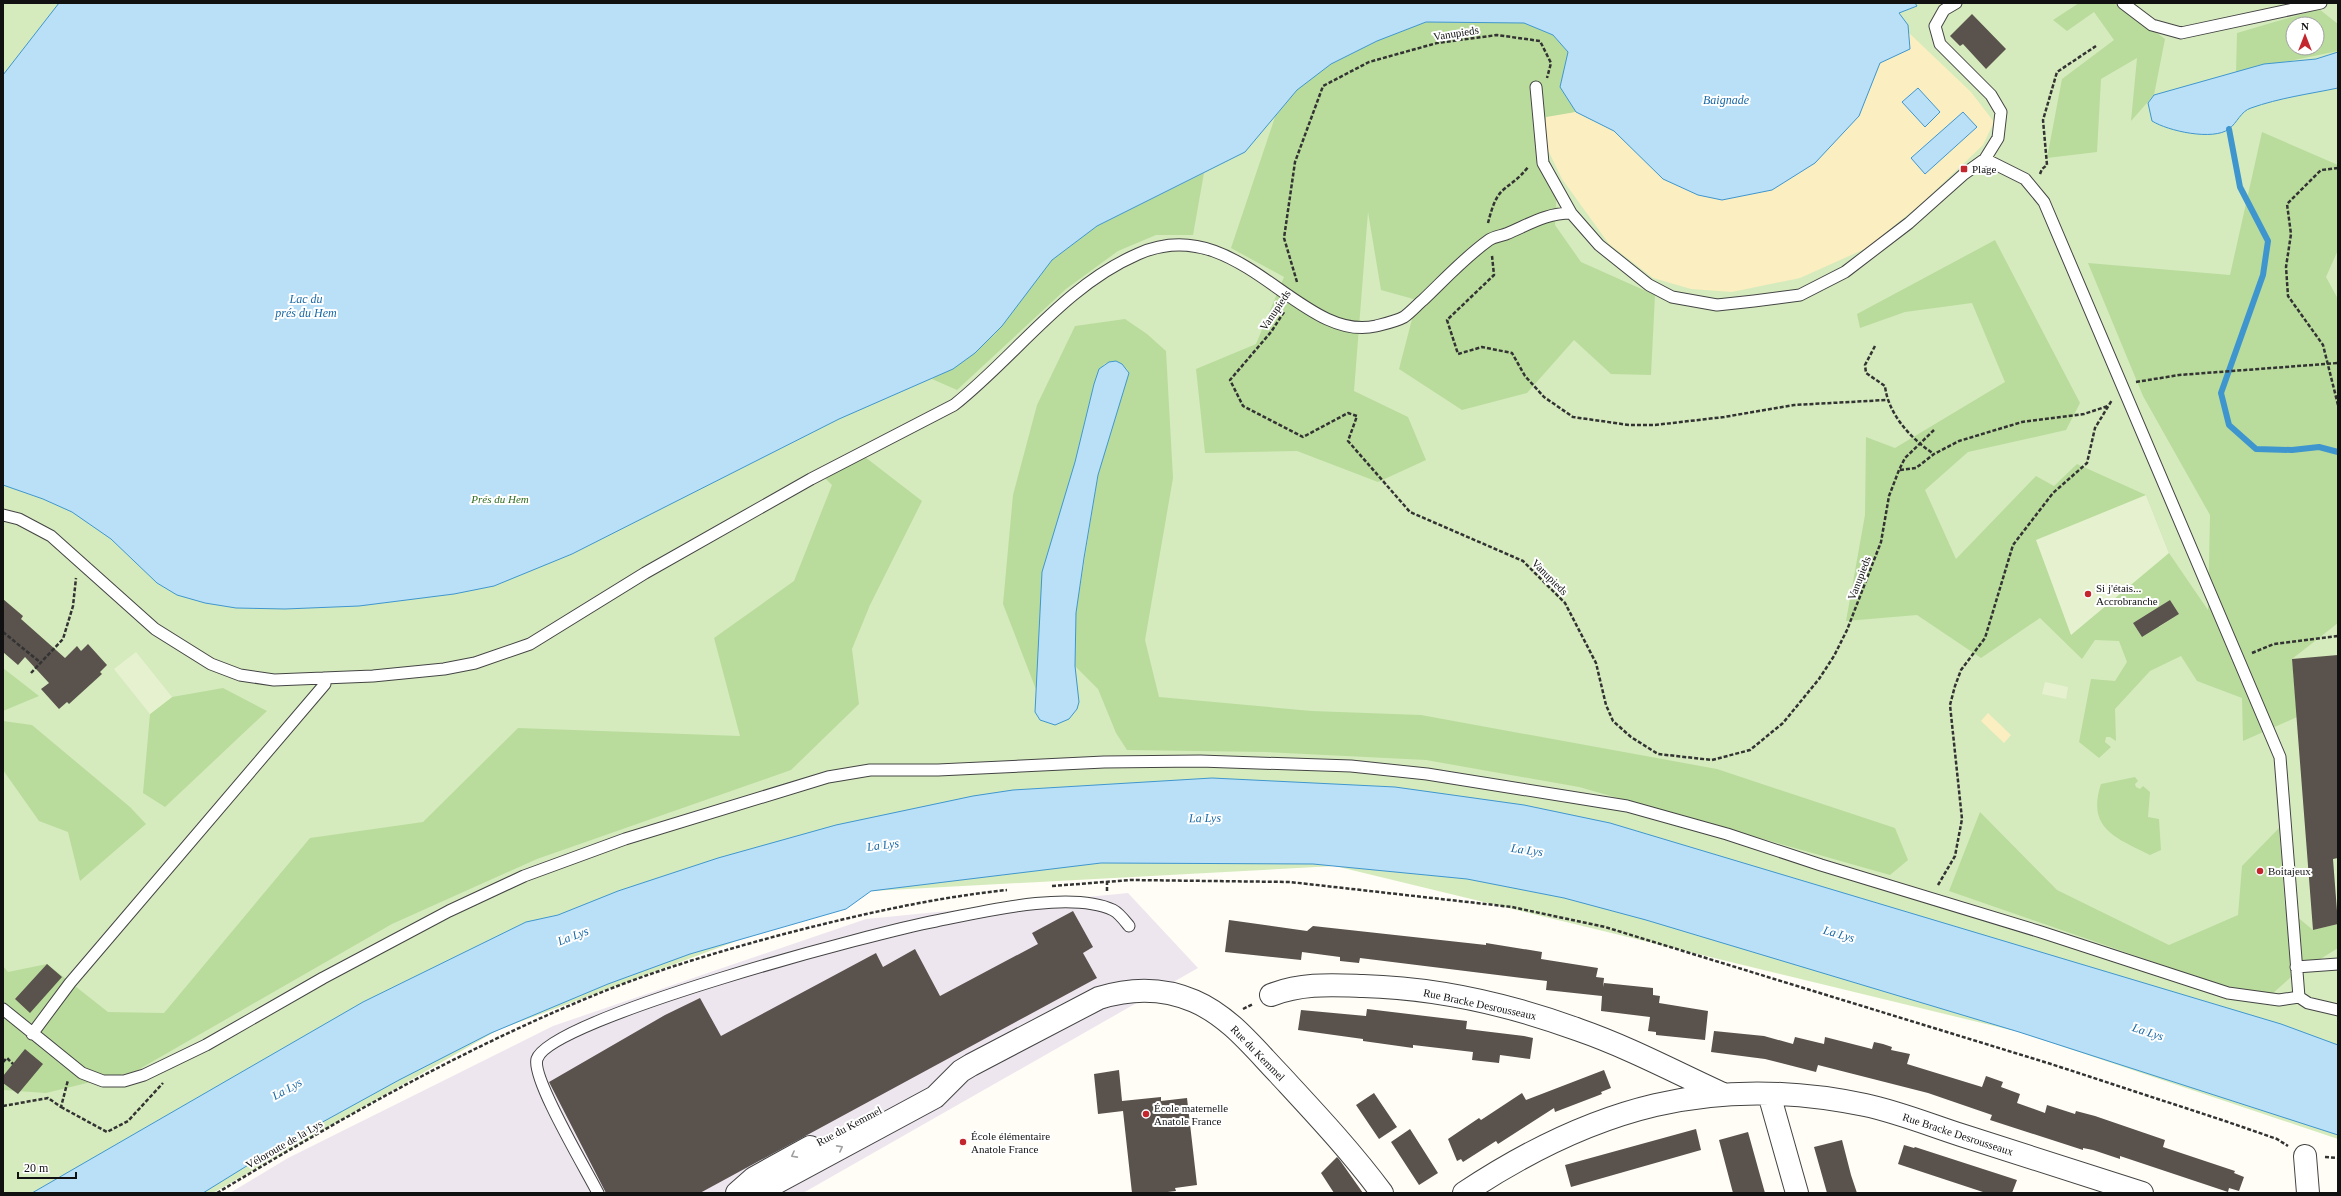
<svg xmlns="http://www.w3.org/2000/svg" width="2341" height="1196" viewBox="0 0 2341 1196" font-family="'Times New Roman',serif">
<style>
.industrial{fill:#eee6ef}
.green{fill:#d5ebbd;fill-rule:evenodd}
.forest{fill:#b9dc9c;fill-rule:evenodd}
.sand{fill:#fbeec1}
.pitch{fill:#e6f2cf}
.water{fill:#b9e0f7;stroke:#3f96cf}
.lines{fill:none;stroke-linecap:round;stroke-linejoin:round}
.stream{stroke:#3f96cf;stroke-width:6}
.building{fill:#5a524d}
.service-casing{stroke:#444;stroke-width:13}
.minor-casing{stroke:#444;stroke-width:24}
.path{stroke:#333;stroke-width:2.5;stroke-dasharray:4 2;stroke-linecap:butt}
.service{stroke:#fff;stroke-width:11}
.minor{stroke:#fff;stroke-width:22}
.oneway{stroke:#a0a0a0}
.poi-dot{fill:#c4262e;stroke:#fff;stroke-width:1.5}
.labels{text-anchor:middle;stroke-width:4;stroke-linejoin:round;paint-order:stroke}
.street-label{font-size:11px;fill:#111;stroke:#fff}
.poi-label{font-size:11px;fill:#111;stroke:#fff;text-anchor:start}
.park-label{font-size:11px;font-style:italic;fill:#2f6b1f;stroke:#fff}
.water-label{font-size:12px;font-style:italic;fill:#1768a6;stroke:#fff}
</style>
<rect width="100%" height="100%" fill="#fffdf5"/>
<!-- industrial -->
<path class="industrial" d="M1128,893L1198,968L803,1193H230L288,1158L553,1026L866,919Z"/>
<!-- green -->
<path class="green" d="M3,3H2338V1139L2019,1032L1335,866L871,891L498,1030L213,1193H3ZM2293,24H2317V48H2293Z"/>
<!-- forest -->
<path class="forest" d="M2079,3H2111L2121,6L2165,39L2154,95L2131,121L2137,58L2101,79L2097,152L2047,158L2062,79L2114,40L2094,12L2067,31L2053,20Z
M2319,9L2338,24V51L2236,72L2237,33ZM2293,24H2317V48H2293Z
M1426,22L1524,23L1553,35L1568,52L1560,87L1576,112L1546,118L1544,142L1557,187L1555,225L1581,262L1655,295L1651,375L1611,374L1574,340L1527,393L1462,410L1399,369L1417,300L1381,290L1368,212L1354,391L1408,417L1426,460L1378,482L1297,451L1205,453L1196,369L1256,344L1284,277L1231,248L1275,117L1297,90L1331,64L1377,41Z
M2262,132L2338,165V250L2326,277L2338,299V623L2292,659L2297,717L2243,741L2242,698L2197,681L2181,656L2150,671L2115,709L2116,741L2110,737H2106L2105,742L2111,747L2099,758L2079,742L2091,679L2115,681L2127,662L2119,641L2095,640L2082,659L2040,618L1981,658L1917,615L1846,621L1865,515L1866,437L1895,448L2005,382L1972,303L1905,312L1860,328L1857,314L1995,240L2080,403L2066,430L1968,452L1925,490L1956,559L2036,476L2054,486L2077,464L2146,495L2169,553L2208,610L2210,515L2143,396L2088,263L2230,275ZM2170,600L2179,614L2159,627L2150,613ZM2146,615L2155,629L2142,637L2133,623Z
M1204,173L1193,235H1156L1118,251L1066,289L957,390L932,379L964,361L995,334L1052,260L1097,226Z
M1125,319L1147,334L1166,351L1173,478L1145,640L1159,697L1312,711L1421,715L1717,769L1895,828L1908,860L1890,875L1579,787L1426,760L1265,752L1127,750L1116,733L1098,689L1075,666L1076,613L1098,475L1129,373L1127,369L1116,361L1104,364L1094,384L1075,461L1040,640L1037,692L1003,604L1013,495L1037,405L1075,326Z
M865,457L922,501L870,605L852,649L859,704L791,770L537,859L392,924L136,1071L46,1093L3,1090V966L8,972L47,964L108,1012L164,1013L310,838L423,822L518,728L740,736L714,638L794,581L832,485L824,477Z
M3,668L39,696L3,711Z
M223,688L267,711L165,807L143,793L150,714L172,697Z
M3,721L32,725L130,807L146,824L80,881L68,832L39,821L3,770Z
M2135,777L2138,781L2135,784L2136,787L2140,789L2143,786L2150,792L2148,817L2159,819L2161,850L2150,855C2117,838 2086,829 2101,784Z
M1980,812L2057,890L2169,945L2238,915L2242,866L2279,828L2285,907L2313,930L2338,924V948L2290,978L2272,994L2220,985L1949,891Z"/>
<!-- sand -->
<path class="sand" d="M1907,31L1971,92L1994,122L1983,145L1922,203L1867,248L1800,278L1732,292L1691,289L1653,278L1609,244L1562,179L1544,142L1546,117L1576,112L1614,131L1663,179L1698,195L1722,200L1815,163L1859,116L1880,63L1910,49Z
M1988,713L2011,735L2004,743L1981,721Z"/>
<!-- pitch -->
<path class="pitch" d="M2146,495L2169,553L2071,635L2036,540Z
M136,652L172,697L150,714L114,669Z
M2045,682L2068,687L2066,699L2042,694Z"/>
<!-- water -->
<path class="water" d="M59,3H1915L1917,6L1899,13L1908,25L1910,49L1880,63L1859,116L1815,163L1772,190L1722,200L1698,195L1663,179L1614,131L1576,112L1560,87L1568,52L1553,35L1524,23L1426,22L1377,41L1331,64L1297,90L1245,152L1097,226L1052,260L1002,326L975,353L953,369L839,419L572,554L494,586L454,594L359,606L285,609L236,608L205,603L177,595L157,583L111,539L72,512L43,499L3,485V75Z
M2338,52V88C2309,94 2279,98 2251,108C2241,111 2237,123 2229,129C2213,141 2168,131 2152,121L2148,103L2154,95L2264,64L2316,59Z
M1918,88L1940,112L1925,127L1902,102Z
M1963,112L1977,127L1925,174L1911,158Z
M1116,361L1122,364L1129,373L1098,475L1084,558L1076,613L1075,666L1079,702L1077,709L1069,719L1055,725L1040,720L1035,712L1042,572L1075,462L1094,384L1099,369L1109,362Z
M1212,778L1395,787L1524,805L1610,823L2281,1024L2338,1045V1135L2019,1032L1646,920L1564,898L1467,879L1313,864L1101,863L871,891L846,909L690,954L608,984L491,1033L399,1080L279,1146L203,1193H32L363,1002L526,922L558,915L618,891L718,858L836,825L973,796L1013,790Z"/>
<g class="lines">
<!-- stream -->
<path class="stream" d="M2229,129L2240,187L2268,241L2263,275L2221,393L2229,425L2256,449L2292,450L2319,447L2338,452"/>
</g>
<!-- building -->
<path class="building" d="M1972,14L2006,49L1986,69L1963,44L1960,46L1950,36Z
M3,599L23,616L21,619L65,658L77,646L81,651L88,644L107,665L100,672L102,674L69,704L67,702L59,709L41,689L49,683L25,657L18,665L3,652Z
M2170,600L2179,614L2142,637L2133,623Z
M2338,655V858L2333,859L2338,924L2313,930L2292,659Z
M1073,911L1093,947L1083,953L1097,978L700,1193H606L549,1082L665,1015L700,998L721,1036L876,953L883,967L915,949L940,996L1038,944L1032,933Z
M1229,920L1307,931L1313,926L1486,945V943L1542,952L1541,959L1598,968L1596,977L1604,978L1603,987L1604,983L1653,988V995L1660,996L1659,1003L1708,1011L1705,1040L1656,1035V1032L1648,1031L1650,1017L1601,1011L1602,996L1546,990L1547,981L1360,958L1359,963L1340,961V957L1302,952L1301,960L1225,952Z
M47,964L62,977L30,1013L15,999Z
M1367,1009L1467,1021L1466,1029L1524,1036L1533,1038L1530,1059L1500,1055L1499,1063L1472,1060L1473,1052L1413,1045V1048L1363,1041V1039L1298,1030L1301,1010L1366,1016Z
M1714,1031L1764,1036L1793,1044L1795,1037L1824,1044L1825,1037L1872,1049L1874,1042L1883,1044L1892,1047L1891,1050L1910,1054L1907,1064L1982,1087L1986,1076L2003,1082L2001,1087L2020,1094L2017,1103L2045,1113L2047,1105L2075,1114L2076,1111L2095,1116L2165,1140L2163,1147L2235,1171L2234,1173L2244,1177L2239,1191L2229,1188L2228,1192L2120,1156V1159L2093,1150L2083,1148V1150L1990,1120L1992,1115L1928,1093L1818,1065L1816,1072L1765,1059L1711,1052Z
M25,1049L43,1064L18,1094L3,1083V1076Z
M1119,1070L1122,1101L1161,1097V1101L1187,1098L1197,1185L1175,1188L1176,1191L1159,1193H1132L1123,1111L1098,1114L1094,1074Z
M1604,1070L1611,1088L1601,1092L1602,1094L1555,1112L1554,1108L1498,1144L1496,1141L1463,1162L1461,1159L1457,1161L1448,1139L1479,1118L1481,1120L1522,1093L1526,1100Z
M1374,1093L1397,1127L1379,1139L1356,1105Z
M1410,1129L1438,1173L1419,1185L1391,1142Z
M1696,1129L1701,1150L1571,1187L1565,1165Z
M1748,1132L1758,1168L1765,1193H1733L1719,1140Z
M1842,1140L1851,1175L1857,1193H1827L1814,1147Z
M1904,1145L1914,1148L1915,1147L2017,1180L2012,1193H1986L1898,1164Z
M1337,1157L1339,1159L1363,1193H1334L1321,1173Z"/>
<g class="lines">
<!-- service casing -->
<g class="service-casing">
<path id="service" d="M2123,3L2152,25L2181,33L2321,3
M1536,87L1543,163L1571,213
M1985,159L2025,179L2044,202L2280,757L2299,997L2308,1003L2338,1010
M3,515L19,519L51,536L155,629L211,664L240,675L274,680L373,676L444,669L475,663L530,644L645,573L811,479L954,405C1016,356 1064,286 1138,254C1238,209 1300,344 1376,326C1384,324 1397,321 1404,317C1411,312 1417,305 1423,300C1444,280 1465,257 1489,240C1493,237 1500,236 1506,234C1528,225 1546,213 1571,213L1599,245L1649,285L1672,297L1717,305L1754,301L1800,295L1845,272L1909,223L1964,174L1985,159L1998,138L2001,112L1991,95L1940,44L1935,26L1944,10L1956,3
M2296,967L2338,964
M3,1009L82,1073L103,1081H124L144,1075L206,1045L323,978L449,911L524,876L625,839L828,777L870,770H938L1104,762L1200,761L1351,766L1427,774L1627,806L1727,834L1821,865L2041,932L2228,993L2279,1000L2299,997
M32,1034L70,983L325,684L324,678
M598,1193C587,1171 531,1078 537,1059C550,1018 882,931 936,921C981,912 1071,890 1113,910C1119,913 1125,921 1129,926"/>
</g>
<!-- minor casing -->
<g class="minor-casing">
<path id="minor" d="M1271,995C1302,983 1331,985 1363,986C1436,988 1511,1005 1579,1030C1628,1047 1675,1072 1723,1094
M1769,1094L1797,1193
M2305,1156L2308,1193
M737,1193L754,1178L810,1147
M757,1193L935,1097L961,1071L971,1065L1099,998C1131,988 1164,988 1194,1001C1229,1016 1253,1047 1279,1074C1315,1113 1350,1150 1382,1193
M1464,1193C1592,1108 1712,1073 1865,1105C1898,1112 1930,1125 1961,1135C2022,1154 2082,1174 2142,1193"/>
</g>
<!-- path -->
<path class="path" d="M2338,168L2321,170L2287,204L2291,234L2286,267L2288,296L2323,345L2338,405
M2040,174L2042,169L2047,165L2043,120L2057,72L2096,46
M1488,223C1491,212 1494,199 1502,191C1512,182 1519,179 1528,167
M1492,256L1494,275L1447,320L1458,354L1482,347L1512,353L1525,376L1544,397L1573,417L1629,425H1655L1724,417L1794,405L1886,400
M1297,282L1284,238L1295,162L1323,86L1369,62L1437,43L1497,35L1540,41L1551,63L1547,78
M1284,312L1271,332L1230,380L1243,406L1303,437L1348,413L1357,416L1348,441L1410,512L1523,561L1565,603L1596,663L1606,705L1613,721L1631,737L1658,754L1712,760L1750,750L1783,723L1819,679L1834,656L1847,630L1881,542L1889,496L1899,470L1905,458L1934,430
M1875,346L1865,365L1866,373L1885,386C1888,414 1911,439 1934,454
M2136,382L2179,375L2338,363
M1900,470L1916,468L1934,454L1959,441L2022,422L2084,414L2108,406
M3,632L41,663
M2252,653L2274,644L2338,636
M31,673L63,639L73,606L76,578
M1107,881V893
M1938,885L1955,856L1962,819L1950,705L1955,686L1961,670L1985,638L2013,545L2053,493L2087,463L2095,428L2112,400
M1052,886L1131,880L1290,882L1512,907L1605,927L2051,1064L2225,1121L2277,1139L2288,1146
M1243,1009L1253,1004
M3,1062L7,1058L13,1064
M3,1106L48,1098L61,1107L68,1080
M61,1107L107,1132L128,1121L163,1083
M2325,1157L2338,1158
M217,1193C335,1122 457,1052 585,999C649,972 717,952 784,934C858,915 931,898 1007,890"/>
<!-- service -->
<use href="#service" class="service"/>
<!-- minor -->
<use href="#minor" class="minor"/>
</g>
<!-- one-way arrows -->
<defs><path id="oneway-chevron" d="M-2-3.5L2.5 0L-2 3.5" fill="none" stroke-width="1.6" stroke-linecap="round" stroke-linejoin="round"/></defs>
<g class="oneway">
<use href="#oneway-chevron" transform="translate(840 1148) rotate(-28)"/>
<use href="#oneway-chevron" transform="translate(794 1155) rotate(152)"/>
</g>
<!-- markers -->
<g class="poi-dot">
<rect x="1960" y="165" width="8" height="8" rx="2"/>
<circle cx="2088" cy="594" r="4"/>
<circle cx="2260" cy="871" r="4"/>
<circle cx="1146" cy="1114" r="4"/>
<circle cx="963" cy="1142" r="4"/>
</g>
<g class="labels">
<!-- street labels -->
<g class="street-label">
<text transform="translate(1456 33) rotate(-9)" y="4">Vanupieds</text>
<text transform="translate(1275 310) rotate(-56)" y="4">Vanupieds</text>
<text transform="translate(1550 577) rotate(45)" y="4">Vanupieds</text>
<text transform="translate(1859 578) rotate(-69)" y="4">Vanupieds</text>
<text transform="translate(1480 1004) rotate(12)" y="4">Rue Bracke Desrousseaux</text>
<text transform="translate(1258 1053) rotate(46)" y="4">Rue du Kemmel</text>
<text transform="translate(849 1126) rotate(-28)" y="4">Rue du Kemmel</text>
<text transform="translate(1958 1134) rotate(18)" y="4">Rue Bracke Desrousseaux</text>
<text transform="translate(284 1144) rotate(-30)" y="4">Véloroute de la Lys</text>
</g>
<!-- poi labels -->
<g class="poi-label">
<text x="1972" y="173">Plage</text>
<text x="2096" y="592">Si j'étais...<tspan x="2096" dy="13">Accrobranche</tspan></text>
<text x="2268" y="875">Boitajeux</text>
<text x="1154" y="1112">École maternelle<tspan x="1154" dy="13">Anatole France</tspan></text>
<text x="971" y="1140">École élémentaire<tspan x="971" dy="13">Anatole France</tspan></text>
</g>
<!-- park labels -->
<g class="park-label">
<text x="500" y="503">Prés du Hem</text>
</g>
<!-- water labels -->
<g class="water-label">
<text x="1726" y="104">Baignade</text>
<text x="306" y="303">Lac du<tspan x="306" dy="14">prés du Hem</tspan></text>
<text transform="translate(1205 818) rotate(-1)" y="4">La Lys</text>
<text transform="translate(883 845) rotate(-7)" y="4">La Lys</text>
<text transform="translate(1527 850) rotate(8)" y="4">La Lys</text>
<text transform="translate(1839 934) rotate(16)" y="4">La Lys</text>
<text transform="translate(573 936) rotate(-21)" y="4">La Lys</text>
<text transform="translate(2148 1032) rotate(18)" y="4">La Lys</text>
<text transform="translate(287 1089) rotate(-29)" y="4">La Lys</text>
</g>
</g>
<!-- border -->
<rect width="2341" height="1196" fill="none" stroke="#111111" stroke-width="8"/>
<!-- north arrow -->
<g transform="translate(2305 36)"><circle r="19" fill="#ffffff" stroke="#a0a0a0"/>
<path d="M0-3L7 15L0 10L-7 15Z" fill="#c4262e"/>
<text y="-6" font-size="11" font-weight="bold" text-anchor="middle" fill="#111111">N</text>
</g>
<!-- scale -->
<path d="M18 1172v6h58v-6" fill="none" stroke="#111111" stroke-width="2"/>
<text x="24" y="1172" font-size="12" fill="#111111" stroke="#ffffff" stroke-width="3" paint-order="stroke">20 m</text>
</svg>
